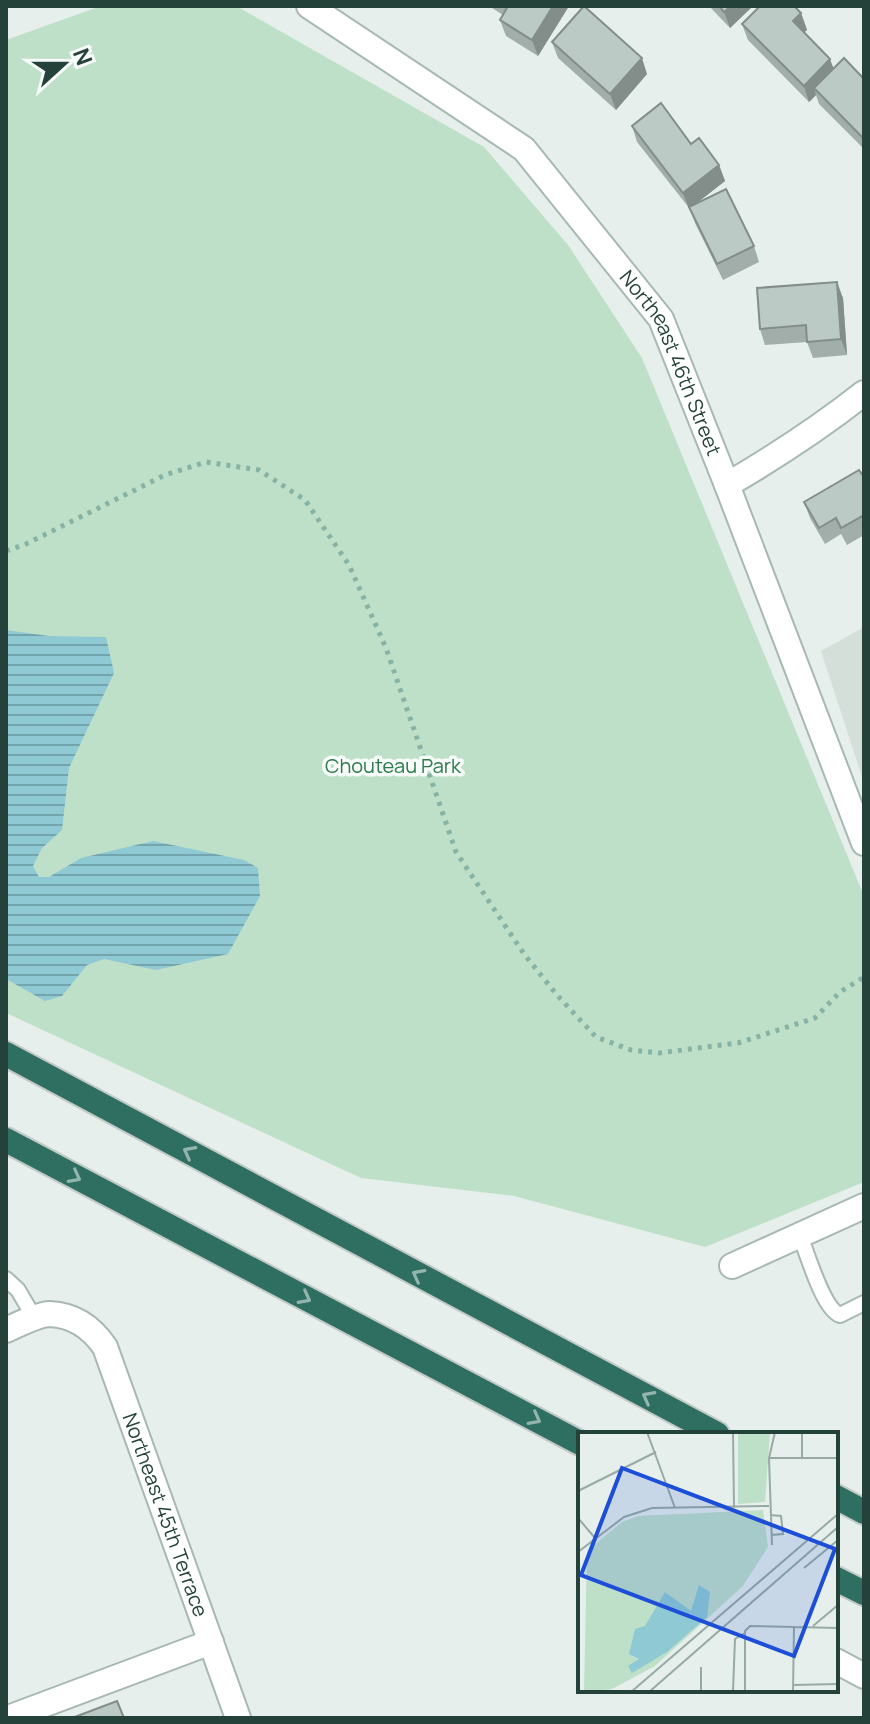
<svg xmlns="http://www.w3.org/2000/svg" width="870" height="1724" viewBox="0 0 870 1724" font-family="Manrope,sans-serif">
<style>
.built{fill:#d4dfda}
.green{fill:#bfe0c8}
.water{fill:url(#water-rules)}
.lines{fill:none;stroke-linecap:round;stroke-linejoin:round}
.lane-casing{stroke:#a8b8b2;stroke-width:18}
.street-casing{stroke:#a8b8b2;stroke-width:28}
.highway-casing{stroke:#c2cac8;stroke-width:28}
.path{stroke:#86b3a5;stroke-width:5;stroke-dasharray:4 6;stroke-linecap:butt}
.lane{stroke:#fff;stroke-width:14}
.street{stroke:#fff;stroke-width:24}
.highway{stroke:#2f6f62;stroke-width:24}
.wall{fill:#a1aea9}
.shaded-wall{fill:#838d89}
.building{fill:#bbcac4;stroke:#838d89;stroke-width:2}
.oneway{stroke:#93b5ae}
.labels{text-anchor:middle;stroke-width:7;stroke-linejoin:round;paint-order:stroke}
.street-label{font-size:20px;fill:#24423a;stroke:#f7fbf9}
.park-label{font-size:20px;fill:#2d7a4b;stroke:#f7fbf9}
.inset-road{fill:none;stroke:#98aaa4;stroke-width:2}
.view{fill:#1d4ed8;fill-opacity:0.15;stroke:#1d4ed8;stroke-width:4}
.inset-edge{fill:none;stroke:#24423a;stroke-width:4}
</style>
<defs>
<pattern id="water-rules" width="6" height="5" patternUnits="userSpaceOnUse" patternTransform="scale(2)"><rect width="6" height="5" fill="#8ec9d4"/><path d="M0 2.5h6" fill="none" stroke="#74a5ad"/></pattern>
</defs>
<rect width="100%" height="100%" fill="#e6efeb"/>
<!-- built -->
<path class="built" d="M864,627V783L821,651Z"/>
<!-- green -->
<path class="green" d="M101,6H236L484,147L568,245L642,358L864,896V1182L705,1247L514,1196L361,1178L6,1013V40Z"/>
<!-- water -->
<path class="water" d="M6,630L49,636L106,637L114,673L69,768L62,830L42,848L33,866L39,877H49L81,858L153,841L244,860L258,868L260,896L228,954L156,970L104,959L87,965L62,996L45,1001L6,979Z"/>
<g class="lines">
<!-- lane casing -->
<g class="lane-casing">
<path id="lane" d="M800,1236C808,1255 823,1309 840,1315L864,1303
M6,1279L18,1290L35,1319"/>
</g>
<!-- street casing -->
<g class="street-casing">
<g id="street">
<path id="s1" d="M309,6L524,149L661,319L727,485L864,843"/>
<path d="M727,485C775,457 821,427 864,393"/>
<path d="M732,1266L864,1206"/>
<path id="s2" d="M6,1330C17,1325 39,1314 50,1314C74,1315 92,1328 105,1347L238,1718"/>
<path d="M836,1661L864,1676"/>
<path d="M8,1718L211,1642"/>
</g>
</g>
<!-- highway casing -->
<g class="highway-casing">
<path id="highway" d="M6,1054L717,1434
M6,1140L580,1443
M836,1497L864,1512
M836,1579L864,1593"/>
</g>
<!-- path -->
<path class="path" d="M6,551L26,544L165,475L206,462L259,470L305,500L349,565L386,648L456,852L524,954L557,995L596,1037L631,1050L659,1053L738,1043L815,1018L840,992L864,977"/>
<!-- lane -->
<use href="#lane" class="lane"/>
<!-- street -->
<use href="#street" class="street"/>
<!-- highway -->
<use href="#highway" class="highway"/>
</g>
<!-- wall -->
<path class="wall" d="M489,6H569L538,56L506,36L500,20L503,15Z
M709,6H753L730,28Z
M801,13L807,30L804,32L834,68L864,79V149L819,104L816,95L809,102L748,40L742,24Z
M552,42L647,74L616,110L558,58Z
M632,126L691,144L719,165L725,181L697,203L754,246L759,262L723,280L695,223L690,209L637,142Z
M843,298L847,355L813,358L807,342L765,345L760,329Z
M864,477V535L847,545L841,534L825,544L810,518L804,502Z"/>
<!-- shaded-wall -->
<path class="shaded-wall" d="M553,6H569L538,56L532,40Z
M731,6H753L730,28L724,12Z
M801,13L807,30L799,37L793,21Z
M642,58L647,74L616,110L610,94Z
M830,59L836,75L814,88L816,95L809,102L804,86Z
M719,165L725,181L689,209L683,193Z
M837,282L843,298L847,355L841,339Z"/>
<!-- building -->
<path class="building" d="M508,6H553L532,40L500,20Z
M584,6L642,58L610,94L552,42Z
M719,6H731L724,12Z
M760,6H794L801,13L793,21L830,59L804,86L742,24Z
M844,58L864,79V139L814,88Z
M661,103L691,144L699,138L719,165L683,193L632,126Z
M726,189L754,246L717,264L689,207Z
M837,282L841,339L807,342L806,325L760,329L757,288Z
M859,470L864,477V515L841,528L836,518L819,528L804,502Z
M117,1701L124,1718H72Z"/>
<!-- one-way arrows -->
<defs><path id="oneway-chevron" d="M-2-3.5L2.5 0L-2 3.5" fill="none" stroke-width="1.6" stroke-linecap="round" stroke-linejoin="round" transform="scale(2)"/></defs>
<g class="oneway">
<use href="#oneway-chevron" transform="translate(189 1152) rotate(-152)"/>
<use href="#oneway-chevron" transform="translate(75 1177) rotate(28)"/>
<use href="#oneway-chevron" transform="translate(418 1275) rotate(-152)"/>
<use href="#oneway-chevron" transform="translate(305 1298) rotate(28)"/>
<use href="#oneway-chevron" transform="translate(648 1397) rotate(-152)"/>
<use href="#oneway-chevron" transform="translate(535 1419) rotate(28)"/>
</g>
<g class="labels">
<!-- street labels -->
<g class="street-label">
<text dy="7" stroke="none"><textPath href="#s1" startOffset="520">Northeast 46th Street</textPath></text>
<text dy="7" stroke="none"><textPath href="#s2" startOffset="292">Northeast 45th Terrace</textPath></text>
</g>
<!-- park labels -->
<g class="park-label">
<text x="393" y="773">Chouteau Park</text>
</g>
</g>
<!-- overview -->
<g transform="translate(578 1432)">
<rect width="260" height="260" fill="#e6efeb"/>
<path d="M160,0H192L187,70L160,72ZM185,78L190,115L165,154L77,234L34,257L6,260L9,119L44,90L60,84Z" fill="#bfe0c8"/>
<path d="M121,153L132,160L129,185L89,220L54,241L50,234L61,227L51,222L57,197L67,194L87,160L113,179Z" fill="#8ec9d4"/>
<path class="inset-road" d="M69,0L97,76M155,0L156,76M224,0V26M191,26H260M0,59L78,20M192,83L203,84L205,102L193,103M0,86L17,106M194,113L191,26L197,0M0,120L46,85L74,76L191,74M226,136L260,108M235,194L260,173M123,235V260M215,253L260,252M155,259L157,207L167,201M53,260L260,82M71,260L260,95M131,260L155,259M167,260V199L172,194L260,196M215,260L216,194"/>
<path class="view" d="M44,36L257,117L216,224L3,143Z"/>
<rect width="260" height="260" class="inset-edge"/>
</g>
<!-- border -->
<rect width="870" height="1724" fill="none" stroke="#24423a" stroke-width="16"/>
<!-- north arrow -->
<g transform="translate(64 64) rotate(69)" stroke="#f7fbf9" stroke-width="6" paint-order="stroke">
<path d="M0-6L14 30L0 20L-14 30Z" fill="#24423a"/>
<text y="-12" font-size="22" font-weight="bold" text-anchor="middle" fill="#24423a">N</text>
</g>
</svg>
